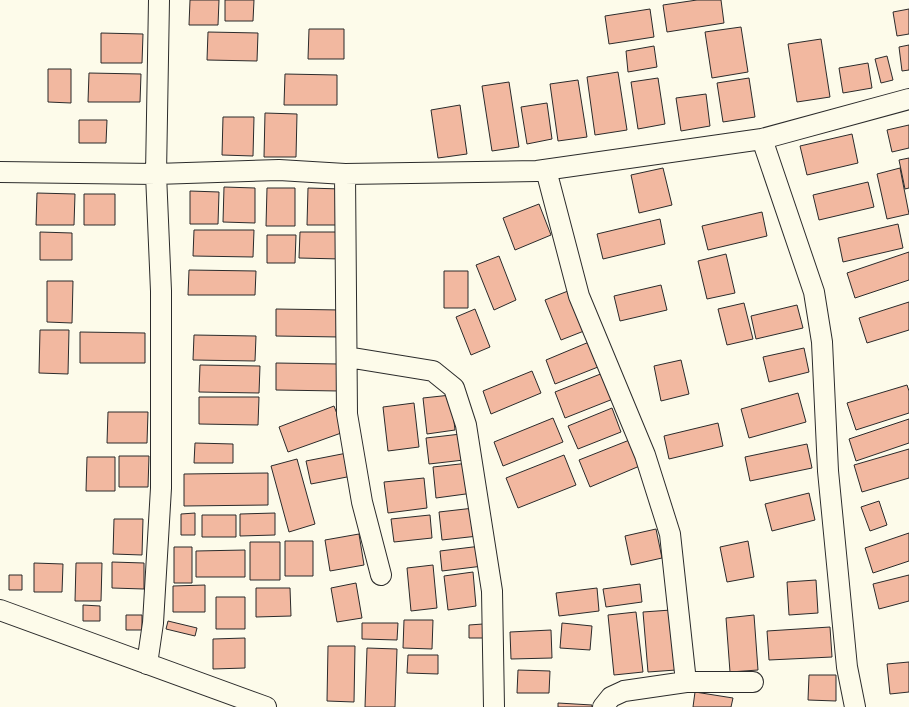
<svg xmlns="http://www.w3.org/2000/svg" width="909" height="707" viewBox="0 0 909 707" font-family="'PT Sans Narrow',sans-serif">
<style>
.building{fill:#f2b8a0;stroke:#2b2b2b}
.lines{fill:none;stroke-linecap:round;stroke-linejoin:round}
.minor-casing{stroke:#2b2b2b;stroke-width:22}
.minor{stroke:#fdfbea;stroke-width:20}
</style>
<rect width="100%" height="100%" fill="#fdfbea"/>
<!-- building -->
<path class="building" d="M190,0H219L218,25H189Z
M225,0H254L253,21H225Z
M697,0H721L724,23L667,32L663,5Z
M650,9L654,37L609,44L605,16Z
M909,9V34L897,36L893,12Z
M741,27L748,72L712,78L705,32Z
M309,29H344V59H308Z
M208,32L258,33L257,61L207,60Z
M101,33L143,34L142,63H101Z
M821,39L830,97L797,102L788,44Z
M909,45V70L902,71L899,47Z
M654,46L657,67L628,72L626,51Z
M887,56L893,80L881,83L875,59Z
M868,63L872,88L843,93L839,68Z
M48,69H71V103L48,102Z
M618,72L627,130L595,135L587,77Z
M89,73L141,74L140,102H88Z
M285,74L337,75V105H284Z
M658,78L665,124L638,129L631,82Z
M749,78L755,117L723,122L717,83Z
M578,80L587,137L558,141L550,84Z
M509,82L519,147L492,151L482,86Z
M706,94L710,126L681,131L676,98Z
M547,103L552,139L527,144L521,107Z
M460,105L467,154L438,158L431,110Z
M265,113L297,114L296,157H264Z
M223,117H254L253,156L222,155Z
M79,120H107L106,143H79Z
M909,125V148L892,152L887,130Z
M852,134L858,163L807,175L800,146Z
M909,158V188L905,189L899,160Z
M663,168L672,205L639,213L631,175Z
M900,168L909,214L887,219L877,174Z
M868,182L874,207L819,220L813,195Z
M224,187L255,188V223L223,222Z
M267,188H295V226H266Z
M308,188L341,189L340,225H307Z
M190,191L219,192L218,224H190Z
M37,193L75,194L74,225H36Z
M84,194H115V225H84Z
M539,204L551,235L515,250L503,218Z
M762,212L767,236L708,250L702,226Z
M660,219L665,244L603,259L597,234Z
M898,224L903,248L843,262L838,238Z
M194,230H254L253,257L193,256Z
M40,232L72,233V260H40Z
M300,232H341V259L299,258Z
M267,235H296L295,263H267Z
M909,252V280L855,298L847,273Z
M726,254L735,293L707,299L698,261Z
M499,256L516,300L494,310L476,265Z
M189,270L256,271L255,295H188Z
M444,271H468V308H444Z
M47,281H73L72,323L47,322Z
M661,285L667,310L620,321L614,296Z
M568,291L584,331L561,340L545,300Z
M909,302V330L867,343L859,318Z
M744,303L753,339L727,345L718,309Z
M797,305L803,328L756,339L751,316Z
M276,309L341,310L340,337L276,336Z
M475,309L490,347L471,355L456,317Z
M40,330H69L68,374L39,373Z
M80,332L145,333V363H80Z
M194,335L256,336L255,361L193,360Z
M589,342L598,367L555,384L546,360Z
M804,348L809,372L769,382L763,357Z
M681,360L689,394L661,401L654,366Z
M276,363L339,364V391L276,390Z
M200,365L260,366L259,393L199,392Z
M532,371L541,393L491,414L483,391Z
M603,373L613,399L565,418L555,392Z
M907,385L909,391V413L856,430L847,403Z
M798,393L806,422L749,438L741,409Z
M451,395L455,430L427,434L423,398Z
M199,397H259L258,425L199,424Z
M414,403L419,447L388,451L383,407Z
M334,406L344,432L288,452L279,427Z
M612,408L621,432L578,449L568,426Z
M108,412H148L147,443H107Z
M553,418L563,442L503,466L494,442Z
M909,419V443L856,461L849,439Z
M718,423L723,446L669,459L664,436Z
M461,434L464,460L429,464L426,438Z
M632,439L642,465L590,487L579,460Z
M195,443L233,444V463H194Z
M807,444L812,468L750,481L745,457Z
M909,449V478L862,492L854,465Z
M347,453L352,476L311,484L306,461Z
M564,455L576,485L518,508L506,478Z
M119,456H149L148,487H119Z
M87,457H115V491H86Z
M297,459L315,524L289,532L271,466Z
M469,463L473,493L436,498L433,467Z
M268,473V505L184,506V474Z
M424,478L427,508L388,513L384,482Z
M809,493L815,520L772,531L765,504Z
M879,501L887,525L870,531L861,507Z
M474,508L478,536L442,540L439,512Z
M195,513V535H181V514Z
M275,513V535L240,536V514Z
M202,515H236V537H202Z
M430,515L432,538L394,542L391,519Z
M114,519H143L142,555L113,554Z
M656,529L662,558L631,565L625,536Z
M909,533V561L873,573L865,548Z
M359,534L364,565L330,571L325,540Z
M285,541H313V576H285Z
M748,541L754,577L727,582L720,547Z
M250,542H280V580H250Z
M481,546L483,566L442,571L440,551Z
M174,547H192V583H174Z
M245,550V577H196V551Z
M112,562L144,563V589L112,588Z
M34,563L63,564L62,592H34Z
M76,563H102L101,601H75Z
M433,565L437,608L411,611L407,568Z
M473,572L476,606L448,610L444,576Z
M9,575H22V590H9Z
M909,575V601L879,609L873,584Z
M816,580L818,613L789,615L787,582Z
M356,583L362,618L337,622L331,588Z
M640,584L642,602L606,607L603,589Z
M205,585V612H173V586Z
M256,588H290L291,616L256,617Z
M597,588L599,611L559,616L556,593Z
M216,597H245V629H216Z
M83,605L100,606V621H83Z
M671,610L676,670L648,672L643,612Z
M636,612L643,672L614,675L608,615Z
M126,615H142V630H126Z
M754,615L758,670L730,672L726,618Z
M404,620H433L432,649L403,648Z
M168,621L197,628L195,636L166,629Z
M362,623H398L397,640L362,639Z
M562,623L592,626L590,650L560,648Z
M483,624V638H469V625Z
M830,627L832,657L769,660L767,631Z
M551,630L552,658L511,659L510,632Z
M245,638V668L213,669V639Z
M328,646H355L354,702L327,701Z
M367,648L397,649L395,707H365Z
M408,655H438V674L407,673Z
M909,662V692L890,694L887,664Z
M518,670L550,671L549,693H517Z
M809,675H836V701L808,700Z
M695,692L733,698L731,707H693Z
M558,703L592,705V707H558Z"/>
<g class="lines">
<!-- minor casing -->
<g class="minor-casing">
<path id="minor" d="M762,139L814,292L822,342L828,471L847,667L855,707
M546,170L579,296L645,455L670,534L686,682
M0,172L156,174L279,170L345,174L537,171L762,139L909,99
M345,174L347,414L362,502L381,575
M347,357L433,371L454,388L466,425L492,591L494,707
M0,610L266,707
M147,664L153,623L161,488V291L156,174L159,0
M603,707L611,697L624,691L686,682H753"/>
</g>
<!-- minor -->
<use href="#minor" class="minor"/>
</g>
</svg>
